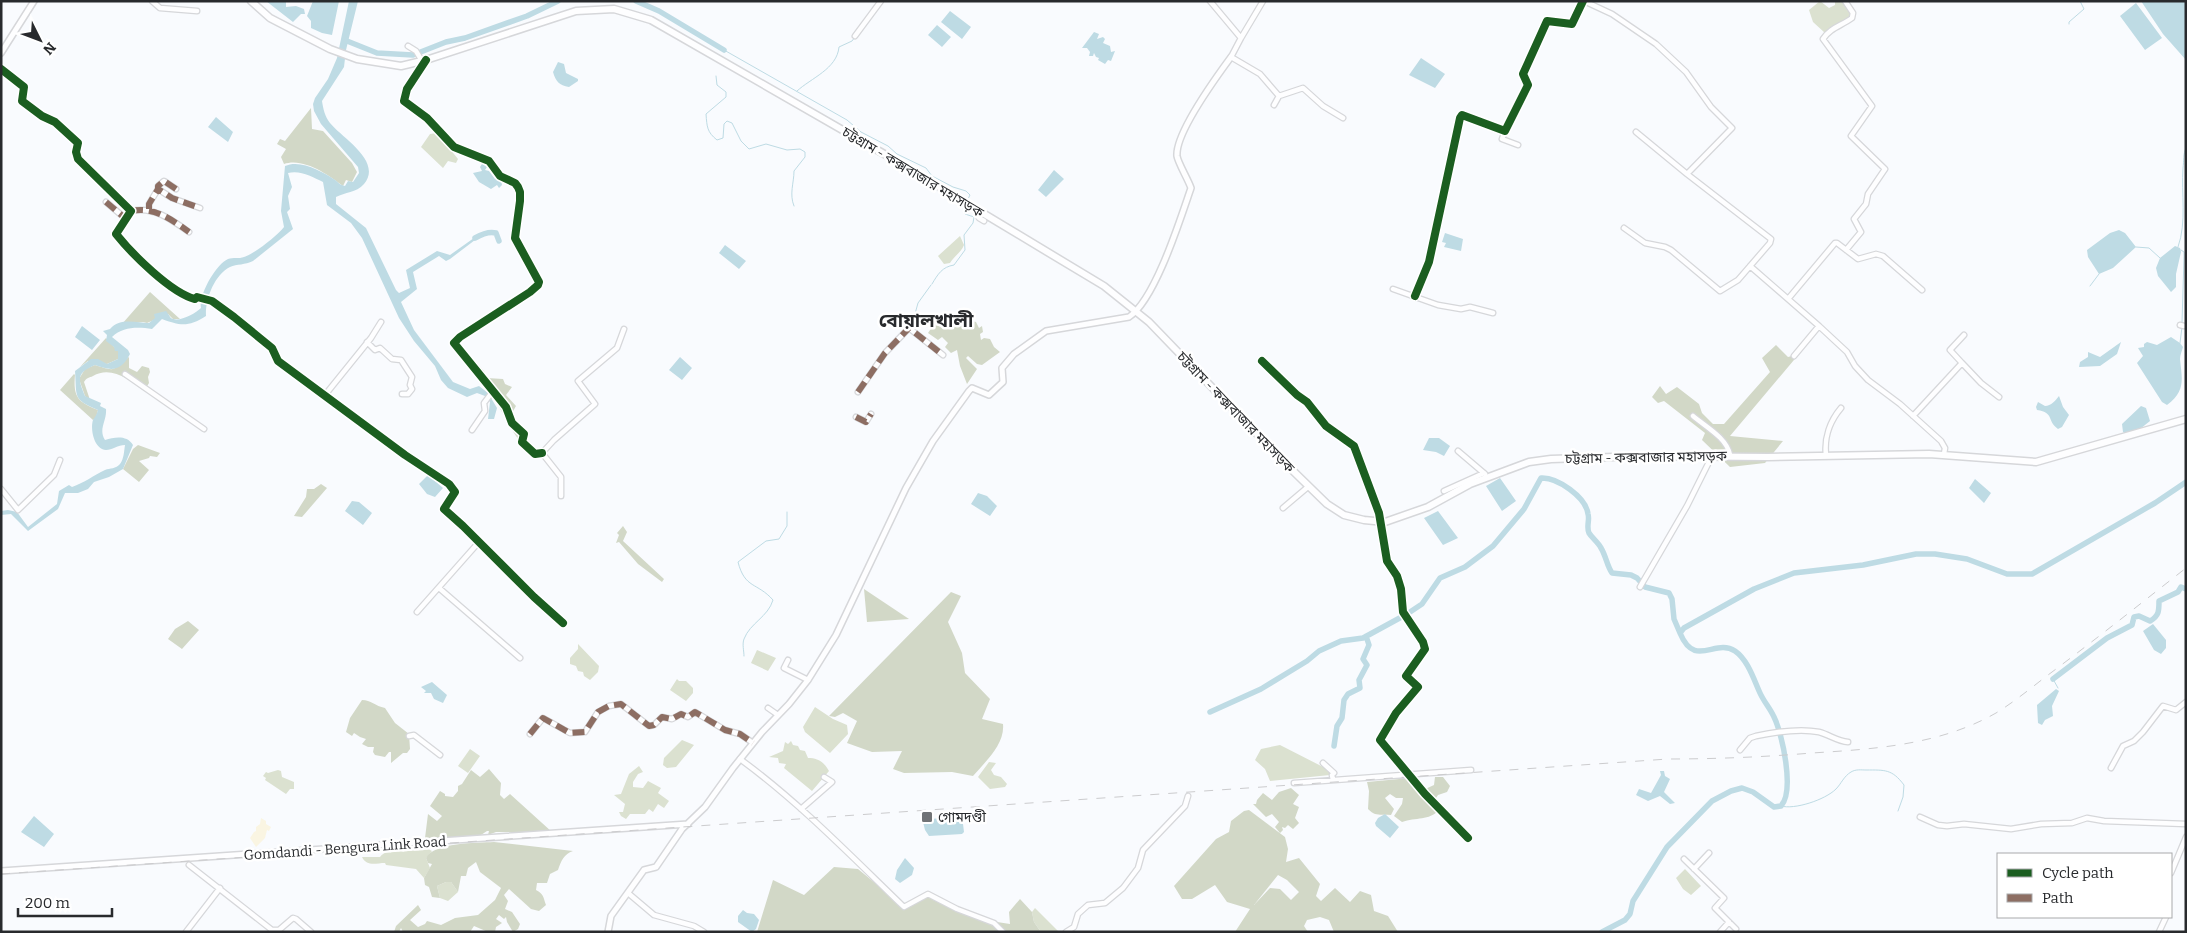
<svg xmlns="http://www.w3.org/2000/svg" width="2187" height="933" viewBox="0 0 2187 933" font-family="Bitter,'Noto Sans Bengali',serif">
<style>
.green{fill:#dbe1d0}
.forest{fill:#d2d8c7;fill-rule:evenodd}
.sand{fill:#faf5e2}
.water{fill:#bedbe4}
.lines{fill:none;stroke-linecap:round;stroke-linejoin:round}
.stream{stroke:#bedbe4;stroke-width:1}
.river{stroke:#bedbe4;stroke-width:5.5}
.minor-casing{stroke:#d6d7da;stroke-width:7}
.major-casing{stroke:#d6d7da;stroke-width:8}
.highway-casing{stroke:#d6d7da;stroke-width:9}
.minor{stroke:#fefeff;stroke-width:4.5}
.major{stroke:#fefeff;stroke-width:5}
.highway{stroke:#fefeff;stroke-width:6}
.rail{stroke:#ccccce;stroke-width:1;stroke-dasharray:9 9;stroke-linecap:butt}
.quiet{stroke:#8d6e63;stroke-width:6;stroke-dasharray:12 6;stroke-linecap:butt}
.cycleway-casing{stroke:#fff;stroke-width:11}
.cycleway{stroke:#1b5e20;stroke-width:8}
.poi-dot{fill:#717376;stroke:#fff;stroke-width:2}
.labels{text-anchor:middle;stroke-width:5;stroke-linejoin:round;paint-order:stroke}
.street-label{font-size:14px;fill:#282a2d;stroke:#fff}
.poi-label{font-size:14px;fill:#282a2d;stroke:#fff;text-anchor:start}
.district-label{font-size:19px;font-weight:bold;fill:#282a2d;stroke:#fff}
</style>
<rect width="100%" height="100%" fill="#f9fbfe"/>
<!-- green -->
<path class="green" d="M1820,1L1829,8L1835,5V1H1844L1852,13L1851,17L1833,26L1825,33L1813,22L1809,10Z
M437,133L458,159L456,163L448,161L443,168L421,147L430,134Z
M960,236L964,245C961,253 954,256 950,263L944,264L938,256Z
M578,644L599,666L598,672L590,680L584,676L583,672L578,671L576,666L570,664V658L578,649Z
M757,650L776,658L768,671L751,663Z
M677,679L679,681H686L693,688V693L686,701L670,690Z
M815,707L833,719L847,725L848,734L830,753L805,732L803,727Z
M682,740L694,745L676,767L667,768L663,765L664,758Z
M791,741L793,745L798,746L800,750L805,751L808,758C818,758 824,762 829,771L812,791L784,768L786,764L779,763L778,758L769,757L783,751L785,742L788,744Z
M1280,745L1329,770L1330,775L1270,781L1265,769L1255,760L1261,749Z
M470,749L480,756L468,773L458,766Z
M989,762L996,763L991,770L994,775L1001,777L1007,784L1005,787L990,789L978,777Z
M639,766L643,772L638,774L633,782V787L643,788L648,781L661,788L658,793L669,801L664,808L658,804L653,812L649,809L645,814H630L626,819L621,816L619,812H623L625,804L614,795L621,794L629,774Z
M278,770L281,771L282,777L294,782V789H290L286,794L265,780L266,778L263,776L266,772L268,773Z
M428,849L432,851L426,858L430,868L424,878L416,869L386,865L385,863C376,863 367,867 362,857H380C388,845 416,853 428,849Z
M1685,869L1701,886L1691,895L1683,889L1676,878Z
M446,882H451L458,892L448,901L440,898L437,886Z
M1035,908L1059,932H1041L1034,922L1032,912Z"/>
<!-- forest -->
<path class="forest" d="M311,108L312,129L323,131L352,163L357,172L352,182L346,180L343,186C329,175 303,157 284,164L281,157L286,149L277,144L280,139L285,141Z
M150,292L180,319H173L168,314L147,323L143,322L122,324Z
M941,314L946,320L952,321L955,318L963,324L969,320L976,322L979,328L982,326L983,332L980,334L981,340L984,338L990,339L994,347L1000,352L982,365L977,364L968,356L966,358L977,369L967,384L960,366L957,350L951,353L945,347L948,343L942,337L938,340L928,333Z
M106,338L118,351V359L107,364L88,361L80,367Z
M459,343L484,371L487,378L503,379L505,384L512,387L506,395L516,406L512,413L514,423L526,434L524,442L537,455L533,456C511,436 501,406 484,382C475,369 463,359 454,346Z
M1776,345L1788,357L1799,354L1730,436L1783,441L1765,463L1730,467L1702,440L1705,433L1664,401L1658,403L1652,397L1660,386L1666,394L1677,387L1699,404L1702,413L1713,424H1724L1770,372L1762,358Z
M129,357V368L137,372L142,366L149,368L150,372L148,377L149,383L144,391C130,380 111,365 93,376C89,378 87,377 84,382L90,400L85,396L79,379L85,369L95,365C119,373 111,369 129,357Z
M74,374L75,375C73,397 78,402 98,410L96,418L93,420L60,390Z
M138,445L160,453L157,457L150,456L149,458L139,461L149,470L139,482L123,469L133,449Z
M321,484L327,488L302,517L294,516L306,497L307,489H314Z
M623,526L627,532L623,541L664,579L662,582L638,564L619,542L616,543L619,535L617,533Z
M864,589L909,619L867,622Z
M951,592L961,596L948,622L962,653L965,673L990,699L982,719L1003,724C1005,744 986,761 973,776L952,772L904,773L893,769L902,751L872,752L847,743L857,721L843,713L835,717L829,716Z
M188,621L199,630L182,649L168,639L175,629Z
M362,700C371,700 375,706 385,708L395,723L409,734L410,749L407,753H403L391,763V752H389L385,757L375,755L373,752L374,747H368L362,744L366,739L360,737L354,733L352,736L346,732L350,718Z
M489,769L501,783L500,795L504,799L510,794L552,832H496L488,835L489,831H487L475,839L437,841L425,838L428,814L437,821L442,816L430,806L440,791L445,794V796L453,797L458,791V786L462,784L471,770L480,777Z
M1435,777H1443L1450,786L1447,792L1438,795L1434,801L1439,810C1429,821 1416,817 1402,822L1394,816L1402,804L1403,798H1396L1390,794L1385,798L1394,809L1391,815C1380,814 1376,817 1368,809L1369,791L1367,782L1410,778L1421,791L1434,785Z
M1291,788L1299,795L1293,804L1299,807L1295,818L1299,823L1293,829L1288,825L1285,828L1282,827L1283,830L1280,833L1275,827L1279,822L1272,814L1266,817L1253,804H1256L1257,800L1263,793L1272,800L1279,792Z
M1249,810L1285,837L1288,849L1286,862L1299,858L1320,884L1316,896L1321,901L1335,888L1350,902L1360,891L1371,895L1374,911L1388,916L1398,932H1334L1329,920L1320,917L1307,920L1304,926L1308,932H1235L1250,909L1227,902L1215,885L1192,899H1182L1174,886L1216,839L1229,832L1231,821L1244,811ZM1278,875L1287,880L1299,892L1291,900L1280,889L1270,888L1254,905Z
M494,842L573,851C564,854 561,861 558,870L550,874L547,883H537L536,890C544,894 543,897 546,905L539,911L531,909L509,889L504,895L508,901L505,909L512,912L520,924L518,929L513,932L507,922L506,917L504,919L499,915L496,919L502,923L496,927L495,932H488L474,926L470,932H403L401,928L399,932H394L396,926L418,905L421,910L410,920L418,927L425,924L427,921L441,925L455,918L478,915L495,900L501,888L480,872L476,862L468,868L466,876H461L458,892L451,882H446L437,886L440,898L432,897L429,887L425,885L424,878L432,864L428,863L426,858C434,842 477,843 494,842Z
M834,867L858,869L904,907L928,894L994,923L997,922L1010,924L1009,912L1020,899L1032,912L1034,922L1041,932H757L773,880L804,895Z"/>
<!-- sand -->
<path class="sand" d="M261,818L266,821V824L271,827L269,831L267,830L265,838L256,847L250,838L254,832L256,831V827L260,824Z"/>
<!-- water -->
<path class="water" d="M266,1H286V7L296,6L304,9L305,14H301L293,22Z
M313,1H339L332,35L322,33L311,28V21L307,16Z
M349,1H358L346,50L344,67L322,101C323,108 325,117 330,123C342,138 383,161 364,184C356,193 345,192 336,197V204L366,228L396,290L399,293L410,288L406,270L437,251L450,255L481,233L483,236L475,240L450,259L446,261L439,256L413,272L417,289L401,302L414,330L453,382L470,389L479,386L488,393L497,408L494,419H488L490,402L485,396L477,393L467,397L448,388L441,380L435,366L414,341L399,318L362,238L351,223L327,205L323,182C312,177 301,170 288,173L292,187L288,196L290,209L287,212L293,229L253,261C245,265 237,264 230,267C214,275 205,300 206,316C189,327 180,326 162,319L152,329C139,327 123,326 112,337L128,350L130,354C121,372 111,371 95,365C76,373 78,379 85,396L101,403L100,406L106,409C107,421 98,429 105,440C115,437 127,435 133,445L123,469L109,477L94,482L88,489L78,493H65L58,509L28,531L11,514L1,515V511L8,510L17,512L28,527L57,504L59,491L69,485L72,487C84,483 94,475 105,470C110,468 116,469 120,464C124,459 124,451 125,445C118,445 112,450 106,450C94,449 90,429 93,420C95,417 97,414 98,410C72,399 77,397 75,371L91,359H98L107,364L118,359V351H115L114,347L106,341L107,335L103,331L110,329C120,317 137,323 149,323L155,318L154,314L166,311C167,312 170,317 171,318C178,323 195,314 201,308C198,296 216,264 228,259C233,257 239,259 244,257C254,254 277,236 284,227L281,211L285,166C300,159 322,171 335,180C339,183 340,185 345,186L348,181L353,182L359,173L358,167L321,124L314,111L313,104L315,98L328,79L337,58Z
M2141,1H2186V60L2163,34Z
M2136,3L2162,38L2145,50L2120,16Z
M950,11L971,27L962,39L941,22Z
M937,25L951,37L942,47L928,35Z
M1094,32L1099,34L1097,39L1103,37L1105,39L1103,43L1110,46L1111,52L1115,51L1111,61L1108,60L1105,64L1098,60L1099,58L1096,57L1094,53L1093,56H1089L1090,52L1087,48H1082Z
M1421,58L1445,74L1435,88L1409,75Z
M558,62L564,64L566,73L578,79V81L569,87C559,85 556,82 553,72Z
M216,117L233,132L228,142L208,127Z
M482,164L487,167L485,170L489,171L495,179L501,180L502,185L499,188L497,185L491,189L479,182L473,173L482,171L480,167Z
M1054,170L1064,179L1046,197L1038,190Z
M2119,230L2125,233L2136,247L2113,268L2099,274L2088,257L2087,250L2110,233Z
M1445,233L1463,239L1461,251L1444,247L1446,243L1442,242Z
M725,245L746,261L739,269L719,253Z
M2175,246L2180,248L2181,252L2176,274V287L2171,292L2158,276L2156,268L2160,258Z
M82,326L100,340L92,350L75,337Z
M2171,337L2180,343L2183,347C2182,351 2180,355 2180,359C2182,379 2186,391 2167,405L2162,402L2137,363L2143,356L2138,348L2144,347V344L2147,342L2157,345Z
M2121,342L2117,354L2100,366L2079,367L2080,362L2088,357V352L2100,357Z
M680,357L692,368L682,380L669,370Z
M2059,396L2063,407L2069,415L2062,427L2058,429C2046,420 2055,413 2037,410L2036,407L2038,402L2045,406C2051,406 2056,400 2059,396Z
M2141,406L2146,408L2150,421L2140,429L2126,434L2123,432L2122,424Z
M1429,438H1439L1450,446L1444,456L1436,452L1423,450Z
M428,475L443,488L435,497L427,494L419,484Z
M1500,478L1516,501L1502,511L1486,486Z
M1975,479L1991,493L1984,503L1969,488Z
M978,493L987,496L997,506L990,516L971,504Z
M352,501L359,502L372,513L363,525L345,511Z
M1438,511L1458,538L1443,545L1424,518Z
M2153,624L2166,640V648L2161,654L2154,650L2143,631Z
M432,682L447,695L443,703L434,699L431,693H424L426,691L421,687Z
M2056,689L2059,691L2052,706L2053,716L2045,720L2042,725L2038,723L2037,705Z
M1660,771H1664L1665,776L1670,779L1664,792L1675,803L1670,804L1660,796L1648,801L1636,795L1639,789L1651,793L1661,775Z
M1385,814L1399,827L1390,838L1376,826L1375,823L1378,818Z
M34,816L54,834L44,847L21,832Z
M962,816L964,832L962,834L929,836L925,830L923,822L931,819Z
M905,858L914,868L912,875L900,883L895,879L897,870Z
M743,910L747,913L754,914L759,920L756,929L752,932L738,922V916Z"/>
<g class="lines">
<!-- stream -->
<path class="stream" d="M2069,24V22L2084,9L2080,1
M724,50L847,120L861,132L888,146L897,154L926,168L932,176L953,187L966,191L970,195L967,201
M716,76L717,85L726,92V97L706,114C707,127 707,132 717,140L723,138L724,124L727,121L732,123L741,141L749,149L766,144L787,150L800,149L805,152V157L794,171C794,183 789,194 794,206
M797,91C811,78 837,69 839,47L852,41L855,37
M2136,247L2149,248L2160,258
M2178,247C2187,222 2181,193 2183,168C2184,161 2183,154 2186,148
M2181,250L2184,252V257L2182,323
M932,284C938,274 942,267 954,265L965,250L964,235L973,223L974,217L965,214L963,208L964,204
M2090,286L2099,274
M908,323L913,321L918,303L931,285
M2180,343L2182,327
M744,656C744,651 742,644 744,639C750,623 768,617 773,600C757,582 745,589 738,562L766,541L779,539L787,526V512
M2053,679L2058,688
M1781,806C1794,810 1825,800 1836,789C1841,784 1844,776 1851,772C1856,769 1861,770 1866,770C1885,770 1892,769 1904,785L1903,797L1898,811"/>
<!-- river -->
<path class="river" d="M636,1L659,11L724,50
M347,41L377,53L413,55L446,42L465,38L527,16L558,1
M475,238C482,234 489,231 496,233L499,241
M2053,679L2107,638L2132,625L2134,617L2139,616L2150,621C2159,616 2159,611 2159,601L2178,592L2181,587L2186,589
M1210,712L1261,689L1307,661L1319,651L1341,641L1363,638L1407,614L1422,604L1440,578L1465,567L1493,546L1524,509L1541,478C1557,477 1586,497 1588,514C1590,520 1586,526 1589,533C1592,538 1598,542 1601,548C1606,556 1607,566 1612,573L1631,575L1637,578L1645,587L1669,593L1672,599L1674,619L1680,633
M1334,746L1337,726L1342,718L1344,700L1348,694L1360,688L1359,680L1367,665L1363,659L1369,645L1366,636
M1602,932L1625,920L1630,914L1633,901L1667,847L1712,801L1731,791L1742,788L1753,792L1774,807L1781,806C1795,791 1782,733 1774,717C1770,708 1764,702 1760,693C1754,680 1748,660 1735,651C1715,638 1695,669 1680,633L1684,628L1754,589L1794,573L1863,565L1916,554H1935L1967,559L2007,574H2032L2155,503L2186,482"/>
<!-- minor casing -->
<g class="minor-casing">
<path id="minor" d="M152,1L160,8L197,11
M1210,1L1241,38L1231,57L1260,74L1279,96L1303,88L1323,106L1343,118
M1584,1L1612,14L1656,44L1686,72L1711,107L1732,128L1687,174L1636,132
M1845,1L1853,13L1852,18C1841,26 1830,28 1823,39L1872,106L1851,136L1885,169L1868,194L1866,204L1854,219L1861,232L1846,250
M855,36L881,1
M1241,38L1263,1
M408,46L416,51L422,61
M426,60L407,89L404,101L427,118L454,147L489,161L500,176L515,183L518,187L520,192V201L515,238L539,282L538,285L530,292L460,337L454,343L506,407L512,423L524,434L522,442L535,454L542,453
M1,69L24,87L22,101L42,116L55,122L78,143L76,152L78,159L131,211L116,234C132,254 171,293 195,299L197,297L212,301L234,317L272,348L278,361L405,455L449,484L455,492L444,509L463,526L534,597L563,623
M1274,105L1279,96
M1505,131L1502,139L1518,145
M176,189L164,181L158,186V189L172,198L200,208
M106,202L126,219
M974,208L979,218L984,221
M149,209V204L158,189
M131,211C153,206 171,219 189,232
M1624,228L1645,243L1665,247L1671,250L1720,291L1738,280L1770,243L1771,239L1687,174
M1750,266L1819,326
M1393,289L1438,305L1461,309L1470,307L1493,313
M1415,296L1429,262L1460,118L1462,115L1505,131L1528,85L1523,74L1547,21L1572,24L1583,1
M1788,299L1835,243H1837L1858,259L1876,254L1883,256L1922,290
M2180,325L2184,326
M367,342L375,350L380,348L392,359L401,360L412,377L410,385L412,389L408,394H402
M1794,356L1819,326L1847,352L1855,366L1868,380L1900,404L1941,441L1945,448L1944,454
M1262,361L1297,395L1307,402L1326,426L1354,446L1379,513L1387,561L1397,576L1401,589L1403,612L1423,642L1425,649L1406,676L1418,687L1396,713L1380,740L1425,794L1468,838
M1962,363L1981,383L1999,397
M125,374L204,429
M858,392L885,353L909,328L943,355
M325,395L371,338L381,322
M1693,416C1706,427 1727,438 1730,455
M1913,416L1962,363L1950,350L1964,335
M856,417L866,422L871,414
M472,430L485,411L484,403L493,391
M1458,451L1485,474
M1826,455C1824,438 1830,421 1841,408
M1,489L18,510L54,475L60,460
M1444,491L1484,473
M561,496V477L542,453L554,440L595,404L578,381L617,348L624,329
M1283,508L1309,486
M1640,587L1687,506L1712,456
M439,588L520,658
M417,612L479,542
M788,660L784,668L808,680
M768,708L778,715
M530,734L543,718L570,733L585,732L598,712L609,706L621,704L649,726L654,725L662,717L672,719L681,714L688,717L695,712L725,730L740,734L753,743
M409,736L414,735L440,755
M1740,750L1750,738L1756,736C1775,732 1800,728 1819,732C1830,735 1837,741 1848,742
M740,759C800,803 851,856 904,907L928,894L957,909L994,923L1003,932
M1323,763L1334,773L1332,775L1333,780
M2111,768L2123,746L2134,741L2143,732L2163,706L2176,710L2186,702
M1294,783L1471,770
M801,809L832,782L824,777
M1920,817L1938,825L1947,826L1964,824L2011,829L2041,824L2072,823L2087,818L2104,821L2186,824
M1684,859L1724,898L1715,908L1736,929
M189,865L272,930H279L293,918L296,919L311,932
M1694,869L1709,853
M2171,873L2186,837
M628,893L654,915L694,926L704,932
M186,932L220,888
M1066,932L1074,927L1078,914L1088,905L1105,903L1123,888L1138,868L1143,850L1185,806L1188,796
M1720,932L1729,922
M2159,932L2166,917"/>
</g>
<!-- major casing -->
<g class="major-casing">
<path id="major" d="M1,53L34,1
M1,871L688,824
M608,932L611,916L644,870L656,867L682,829L705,807L733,768L762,732L789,704L808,680L836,635L906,488L933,441L969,391L972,388L989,395L1003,382L1002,368L1014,354L1046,331L1129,317C1155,300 1180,220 1191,188C1188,179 1178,163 1177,156C1175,133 1217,76 1231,57"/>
</g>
<!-- highway casing -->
<g class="highway-casing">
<path id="highway" d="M251,1L270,18L330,49L357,59L401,66L426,60L576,11L614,9L651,20L886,155L1104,286L1149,322L1287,465L1327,504L1344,515L1364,520L1385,522L1428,507L1470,484L1529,462L1551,459L1645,456L1768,457L1929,454L2036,462L2186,419"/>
</g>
<!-- minor -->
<use href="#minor" class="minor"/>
<!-- major -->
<use href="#major" class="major"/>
<!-- highway -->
<use href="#highway" class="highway"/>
<!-- rail -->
<path class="rail" d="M1,874L1668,759C1716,759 1764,757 1812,753C1875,749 1940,745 1996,713C2014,702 2031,688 2048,675C2095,640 2140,604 2186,568"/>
<!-- quiet -->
<path class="quiet" d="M176,189L164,181L158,186V189L172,198L200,208
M106,202L126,219
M149,209V204L158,189
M131,211C153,206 171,219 189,232
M858,392L885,353L909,328L943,355
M856,417L866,422L871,414
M530,734L543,718L570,733L585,732L598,712L609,706L621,704L649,726L654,725L662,717L672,719L681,714L688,717L695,712L725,730L740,734L753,743"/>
<!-- cycleway casing -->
<g class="cycleway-casing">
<path id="cycleway" d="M426,60L407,89L404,101L427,118L454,147L489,161L500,176L515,183L518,187L520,192V201L515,238L539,282L538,285L530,292L460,337L454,343L506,407L512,423L524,434L522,442L535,454L542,453
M1,69L24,87L22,101L42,116L55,122L78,143L76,152L78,159L131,211L116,234C132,254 171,293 195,299L197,297L212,301L234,317L272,348L278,361L405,455L449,484L455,492L444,509L463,526L534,597L563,623
M1415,296L1429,262L1460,118L1462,115L1505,131L1528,85L1523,74L1547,21L1572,24L1583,1
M1262,361L1297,395L1307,402L1326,426L1354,446L1379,513L1387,561L1397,576L1401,589L1403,612L1423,642L1425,649L1406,676L1418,687L1396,713L1380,740L1425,794L1468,838"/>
</g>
<!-- cycleway -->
<use href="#cycleway" class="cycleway"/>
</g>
<!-- markers -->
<rect class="poi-dot" x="921" y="811" width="12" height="12" rx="2.5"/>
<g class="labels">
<!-- street labels -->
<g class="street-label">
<text transform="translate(913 172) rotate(31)" y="5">চট্টগ্রাম - কক্সবাজার মহাসড়ক</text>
<text transform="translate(1236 412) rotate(46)" y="5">চট্টগ্রাম - কক্সবাজার মহাসড়ক</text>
<text transform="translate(1646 457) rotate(-1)" y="5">চট্টগ্রাম - কক্সবাজার মহাসড়ক</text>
<text transform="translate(345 848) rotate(-4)" y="5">Gomdandi - Bengura Link Road</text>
</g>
<!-- poi labels -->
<g class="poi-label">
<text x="938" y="822">গোমদণ্ডী</text>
</g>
<!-- district labels -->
<g class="district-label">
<text x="926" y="327">বোয়ালখালী</text>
</g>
</g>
<!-- border -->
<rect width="2187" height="933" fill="none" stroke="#282a2d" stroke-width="5"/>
<!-- legend -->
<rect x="1997" y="853" width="175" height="65" fill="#ffffff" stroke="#a9aaab"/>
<rect x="2007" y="869" width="25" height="8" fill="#1b5e20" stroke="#a9aaab"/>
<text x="2042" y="878" font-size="15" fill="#282a2d">Cycle path</text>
<rect x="2007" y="894" width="25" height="8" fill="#8d6e63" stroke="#a9aaab"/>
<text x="2042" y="903" font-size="15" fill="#282a2d">Path</text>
<!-- north arrow -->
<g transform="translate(40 40) rotate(132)" stroke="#ffffff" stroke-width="4" paint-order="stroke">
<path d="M0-4L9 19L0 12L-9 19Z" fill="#282a2d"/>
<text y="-8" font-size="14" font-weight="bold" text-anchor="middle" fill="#282a2d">N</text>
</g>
<!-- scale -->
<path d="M18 908v8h94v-8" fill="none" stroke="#282a2d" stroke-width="2.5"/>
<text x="25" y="908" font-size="15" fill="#282a2d" stroke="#ffffff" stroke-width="4" paint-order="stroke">200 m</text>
</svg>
